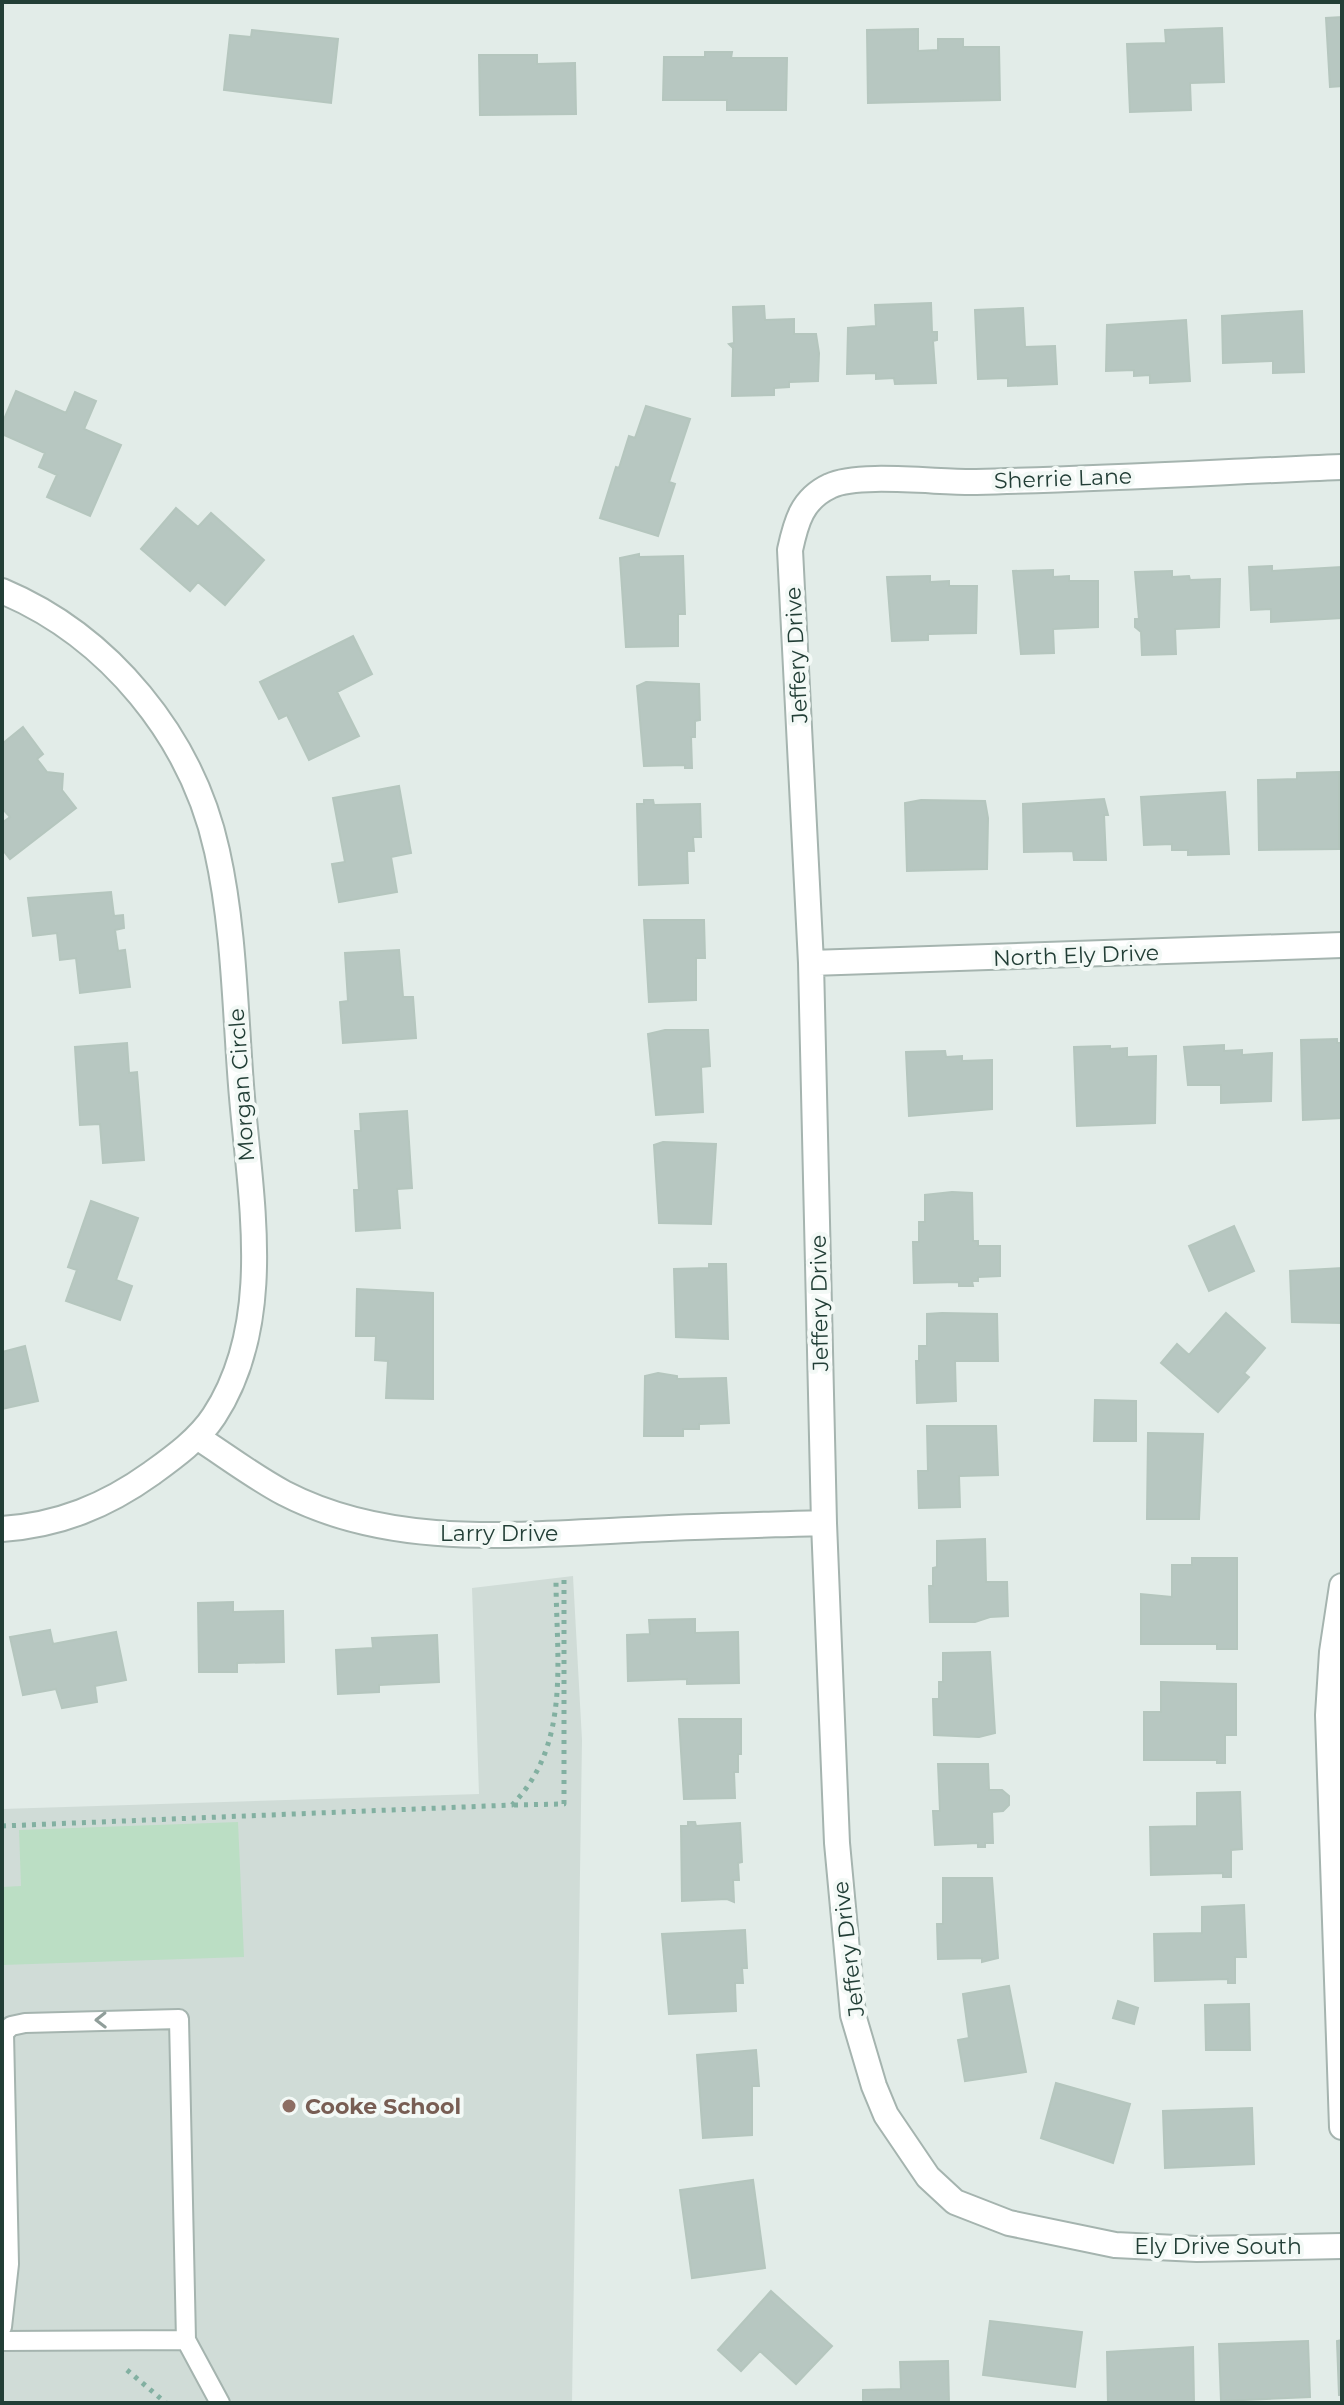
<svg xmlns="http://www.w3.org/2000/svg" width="1344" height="2405" viewBox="0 0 1344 2405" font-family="Montserrat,sans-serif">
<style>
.built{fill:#d0dcd7}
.green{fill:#bbdec4}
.building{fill:#b7c7c1;stroke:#b5c6be;stroke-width:2}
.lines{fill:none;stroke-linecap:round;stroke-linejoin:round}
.lane-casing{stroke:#a5b4af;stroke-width:22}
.street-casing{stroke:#a5b4af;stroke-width:28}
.path{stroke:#82b0a1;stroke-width:5;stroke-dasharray:4 6;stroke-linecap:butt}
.lane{stroke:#fff;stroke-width:18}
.street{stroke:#fff;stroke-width:24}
.oneway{stroke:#909e9a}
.education-dot{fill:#8d6e63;stroke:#f3f9f6;stroke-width:3}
.labels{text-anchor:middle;stroke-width:8;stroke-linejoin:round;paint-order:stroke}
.street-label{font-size:22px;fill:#223e36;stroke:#f3f9f6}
.education-label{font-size:22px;font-weight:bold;fill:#785e54;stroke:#f3f9f6;text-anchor:start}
</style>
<rect width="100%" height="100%" fill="#e2ece8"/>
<!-- built -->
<path class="built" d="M573,1576L582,1740L572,2403H2V1809L479,1794L472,1588Z"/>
<!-- green -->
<path class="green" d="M238,1822L244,1957L2,1965V1887L21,1886L19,1830Z"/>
<!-- building -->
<path class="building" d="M1342,17V86L1330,87L1326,18Z
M1222,28L1224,82L1190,83L1191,110L1130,112L1127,44L1166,43L1165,30Z
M918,29V51L938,50V39H963V47H999L1000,100L868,103L867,30Z
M252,30L338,39L331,103L224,90L230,35L251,37Z
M705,52H732L731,58H787L786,110H727V100H663L664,57H705Z
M479,55H537V64L575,63L576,114L480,115Z
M931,303L932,332H937V340L933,341L936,383L895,384L894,378L876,379V373L847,374L848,328L876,326L875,305Z
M764,306L765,320L794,319V334H816L819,353L818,381L789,382V387L774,388V395L732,396L733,348L729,344L734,343L733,307Z
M1023,308L1025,347L1055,346L1057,384L1008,386V378L978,379L975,310Z
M1302,311L1304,372L1273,373V361L1223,363L1222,316Z
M1186,320L1190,381L1150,383V375L1134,376V370L1106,371L1107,325Z
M16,391L66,413L75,392L96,401L84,429L121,445L90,516L47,497L57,475L39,467L45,453L2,434V424Z
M646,406L690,419L669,482L675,484L658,536L600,518L616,467L619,468L629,436L635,438Z
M176,508L198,527L211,513L264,560L225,605L198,582L190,591L141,549Z
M639,554V557L683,556L685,614H678V646L626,647L620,558Z
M1272,566V571L1341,567L1342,618L1271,622V609L1251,610L1249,567Z
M1053,570V577L1069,576V581H1098V627L1053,629L1054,653L1021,654L1013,571Z
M1172,571V577L1189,576L1190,580L1220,579L1219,627L1175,629L1176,654L1142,655L1141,632L1135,627V619H1139L1135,572Z
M930,576V582L949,581V586H977L976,633L928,634V640L892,641L887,577Z
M353,636L372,674L337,692L359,736L309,760L287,715L279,719L260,682Z
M646,682L699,684L700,720L695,721V737H691L692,768H685V765L644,766L637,686Z
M23,727L43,754L37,759L47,772L63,774L62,790L76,808L10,859L2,849V823L10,817L2,808V744Z
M1339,772V849L1259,850L1258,780L1297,779V773Z
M399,786L411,853L391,857L397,892L339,902L332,864L345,862L333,798Z
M1225,792L1229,854L1188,855V850H1172V844L1144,845L1141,797Z
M1104,799L1108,815H1104L1106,860H1074L1073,851L1024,852L1023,804Z
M644,800H653L654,805L700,804L701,837H693L694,851H687L688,883L639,885L637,804H644Z
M921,800L985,801L988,818L987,869L907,871L905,803Z
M111,892L114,916L123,915L124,928L115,930L118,951L125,950L130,987L80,993L76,958L60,960L57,933L33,936L28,898Z
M644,920H704L705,958H696V1000L649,1002Z
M399,950L403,997H413L416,1038L343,1043L340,1002L348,1001L345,953Z
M665,1030H708L710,1066L701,1067L703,1112L656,1115L648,1034Z
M1337,1039V1043H1342V1118L1303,1120L1301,1040Z
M127,1043L129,1073L137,1072L144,1160L103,1163L100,1124L80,1125L75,1047Z
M1224,1045V1051L1242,1050V1055L1272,1053L1271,1101L1221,1103V1085H1188L1184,1047Z
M1110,1046V1049L1127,1048V1057L1156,1056L1155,1123L1077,1126L1074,1047Z
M945,1051L946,1057L962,1056V1061L992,1060V1109L909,1116L906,1052Z
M407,1111L412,1188L397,1189L400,1228L356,1231L354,1190H359L355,1131H361L360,1114Z
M663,1142L716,1144L711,1224L659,1223L654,1145Z
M952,1192L972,1193L973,1241H978V1246H1000V1276L978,1277V1281H972L973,1286H959V1282L914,1283L913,1242H919V1222H925V1195Z
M91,1201L138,1218L116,1280L132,1286L120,1320L66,1301L77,1270L68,1267Z
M1234,1226L1254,1271L1209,1291L1189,1246Z
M709,1264H726L728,1339L676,1337L674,1269L709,1268Z
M1342,1268V1323L1292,1322L1290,1271Z
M357,1289L433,1293V1399L386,1398L388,1361L375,1360L376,1336H356Z
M942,1313L997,1314L998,1361H955L956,1401L917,1403L916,1361H919V1346H927V1314Z
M1226,1313L1265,1348L1244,1373L1249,1377L1218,1412L1161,1363L1177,1344L1189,1355Z
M25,1346L38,1401L2,1409V1352Z
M658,1373L677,1376V1379L726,1378L729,1423L699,1424V1429H683V1436H644L645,1376Z
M1095,1400L1136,1401V1441H1094Z
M927,1426H996L998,1475L959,1476L960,1507L919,1508L918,1471H928Z
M1148,1433L1203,1434L1199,1519H1147Z
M985,1539L986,1582H1007L1008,1616L990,1617L975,1622H930L929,1586H933V1568L937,1567V1541Z
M1192,1558H1237V1649H1217V1644H1141V1594L1172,1597V1565H1192Z
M233,1602V1612L283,1611L284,1662L237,1663V1672H199L198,1603Z
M695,1619V1633L738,1632L739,1683L687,1684V1679L628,1681L627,1635L650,1634L649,1620Z
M50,1630L53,1644L116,1632L126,1680L95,1686L97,1702L62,1708L56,1689L23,1695L10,1637Z
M437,1635L439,1682L379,1685V1692L338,1694L336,1650L373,1648L372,1638Z
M990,1652L995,1733L979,1737L934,1735L933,1699H939V1682H943V1653Z
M1161,1682L1236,1684V1735H1225V1763H1217V1760H1144V1712H1161Z
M679,1719H741V1754H738V1772H734L735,1798L684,1799Z
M938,1764H988L989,1790H1002L1009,1796V1805L1003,1811L992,1812L993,1843H985V1847H978V1843L935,1845L933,1811H940Z
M1240,1792L1242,1849L1231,1850V1877H1223V1873L1151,1875L1150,1827L1197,1826V1793Z
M688,1822H695L696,1826L740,1823L742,1862L738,1863L739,1880H733L734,1902L727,1899L682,1901L681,1826H688Z
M943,1878H992L998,1958L982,1962V1958L938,1959L937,1924H943Z
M1244,1905L1246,1957H1235V1983H1228V1979L1155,1981L1154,1934L1202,1933V1907Z
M745,1930L747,1968H742L743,1983H735L736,2011L669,2014L662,1934Z
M1009,1986L1026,2072L965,2081L958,2040L969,2038L963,1994Z
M1118,2001L1138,2008L1134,2024L1113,2018Z
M1249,2004L1250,2050H1206L1205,2005Z
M756,2050L759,2086H752V2135L703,2138L697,2055Z
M1056,2083L1130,2104L1113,2163L1041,2138Z
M1252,2108L1254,2164L1165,2168L1163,2111Z
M753,2180L765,2268L692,2278L680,2190Z
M771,2291L832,2346L796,2384L760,2351L741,2371L718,2350Z
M990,2321L1082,2332L1075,2387L983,2375Z
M1342,2340V2395H1339L1337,2341Z
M1308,2341L1310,2397L1221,2401L1219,2344Z
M1193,2347L1194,2402L1108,2403L1107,2352Z
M948,2361L949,2403H863V2390L901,2389L900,2362Z"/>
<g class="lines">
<!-- lane casing -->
<g class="lane-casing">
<path id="lane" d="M2,2327L9,2264L4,2033L11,2026L25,2023L179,2019L186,2340L2,2341
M186,2340L220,2403"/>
</g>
<!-- street casing -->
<g class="street-casing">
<path id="street" d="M1342,467C1220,472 1098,479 976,482C941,483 858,472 830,486C802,499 796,522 790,550L811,963L824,1523L837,1843L853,2015L874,2086L886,2115L928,2177L955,2202L1009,2223L1115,2245L1197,2249L1342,2246
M2,591C109,636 192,737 217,851C234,927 235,1008 241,1085C249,1192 277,1320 214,1416C199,1439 174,1457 152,1473C106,1506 59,1525 2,1529
M811,963L1342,945
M197,1437C225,1455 254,1477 284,1493C390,1548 514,1535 629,1530C694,1526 759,1525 824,1523
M1342,1586L1332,1652L1328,1715L1342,2127"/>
</g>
<!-- path -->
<path class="path" d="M514,1805L564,1804V1579
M2,1826L512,1805C572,1744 556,1658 556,1579
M127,2370L166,2403"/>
<!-- lane -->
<use href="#lane" class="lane"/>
<!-- street -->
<use href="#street" class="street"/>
</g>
<!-- one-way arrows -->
<defs><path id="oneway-chevron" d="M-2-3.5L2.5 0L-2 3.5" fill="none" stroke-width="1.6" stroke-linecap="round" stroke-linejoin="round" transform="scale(2)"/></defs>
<use class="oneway" href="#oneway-chevron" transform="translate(101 2020) rotate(179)"/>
<!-- markers -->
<circle class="education-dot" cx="289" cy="2106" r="8"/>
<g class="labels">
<!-- street labels -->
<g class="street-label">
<text transform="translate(1063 478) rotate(-2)" y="8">Sherrie Lane</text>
<text transform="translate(796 655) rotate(-93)" y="8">Jeffery Drive</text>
<text transform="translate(1076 955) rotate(-2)" y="8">North Ely Drive</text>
<text transform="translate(241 1085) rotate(-94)" y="8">Morgan Circle</text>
<text transform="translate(819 1303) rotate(-91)" y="8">Jeffery Drive</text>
<text x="499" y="1541">Larry Drive</text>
<text transform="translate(848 1949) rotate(-97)" y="8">Jeffery Drive</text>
<text x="1218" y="2254">Ely Drive South</text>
</g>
<!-- education labels -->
<g class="education-label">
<text x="305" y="2114">Cooke School</text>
</g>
</g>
<!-- border -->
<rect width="1344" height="2405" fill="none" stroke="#223e36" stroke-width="8"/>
</svg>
